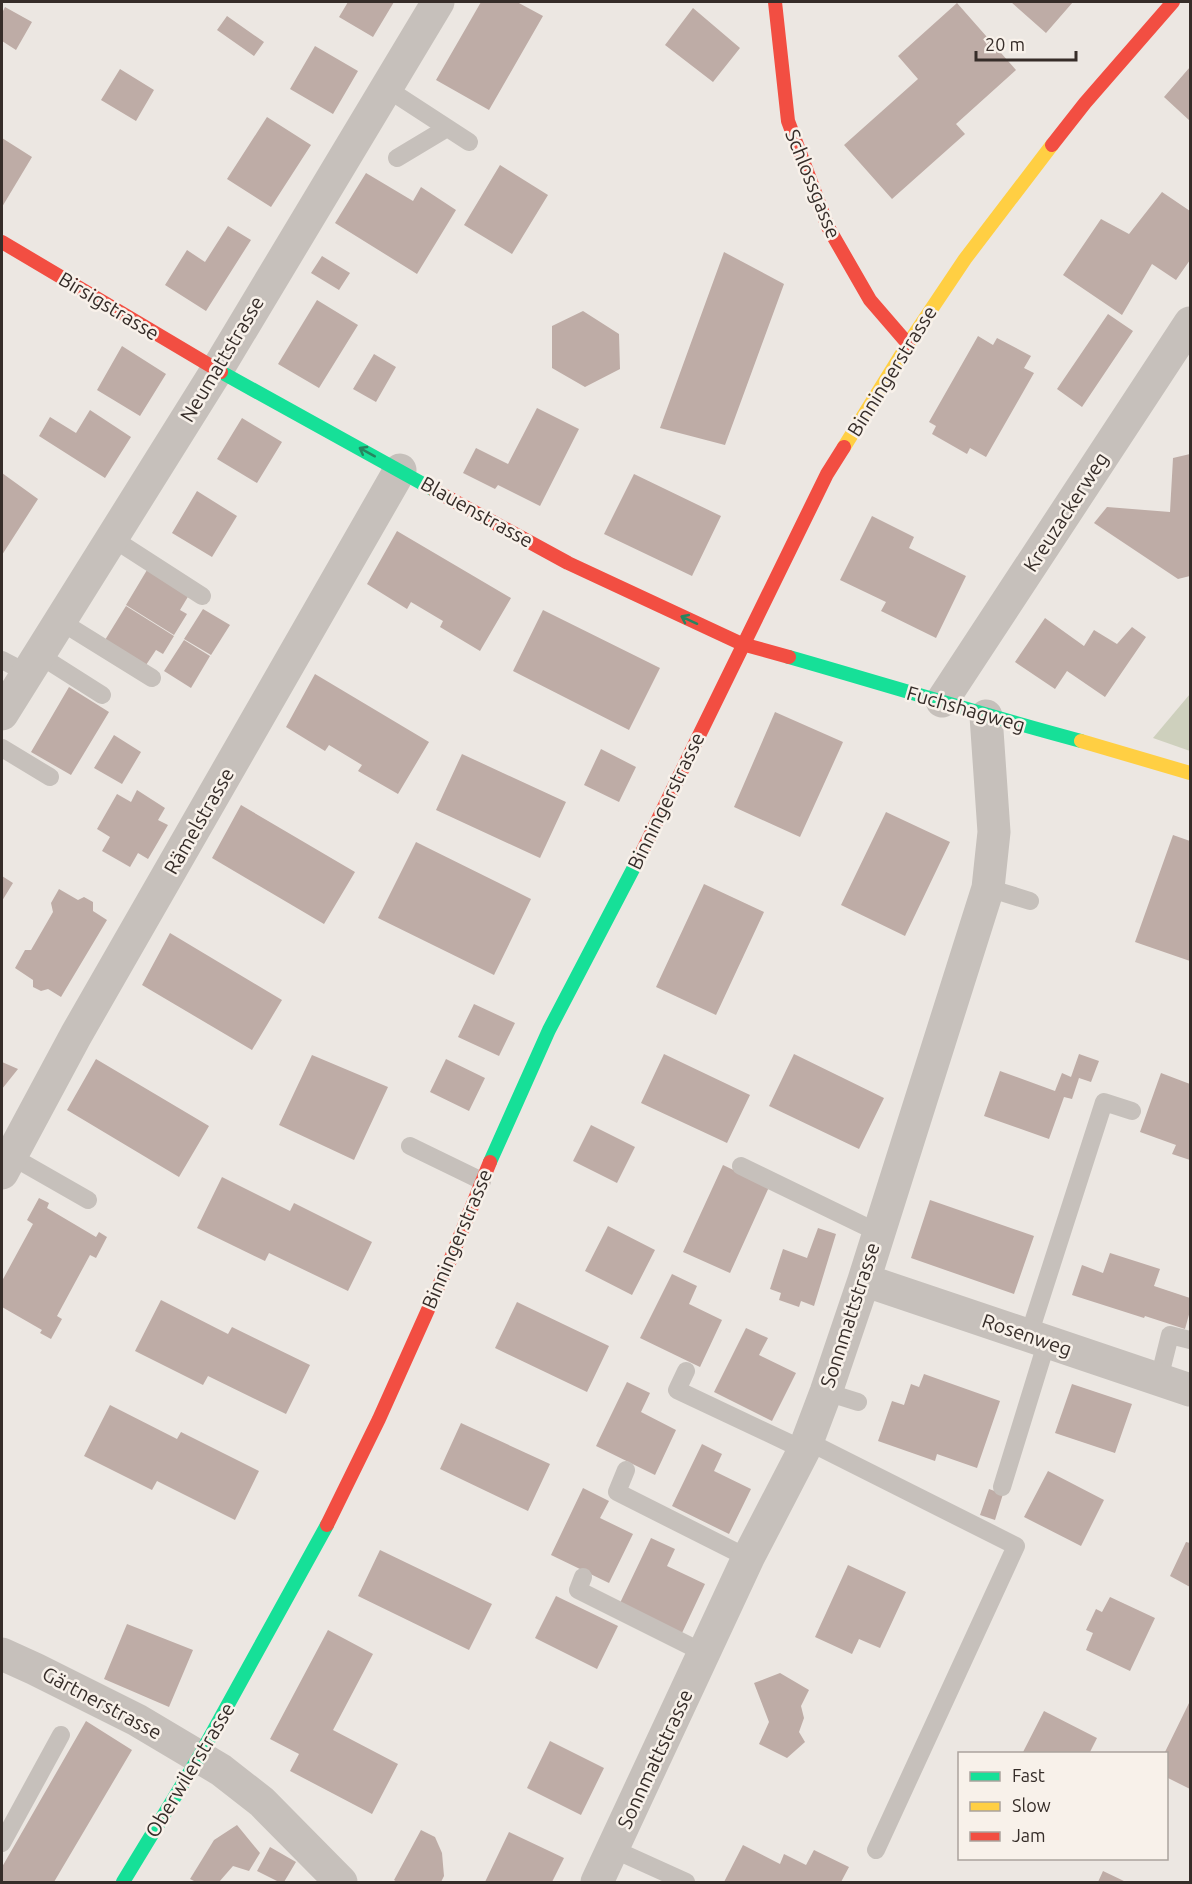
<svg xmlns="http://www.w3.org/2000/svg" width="1192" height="1884" viewBox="0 0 1192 1884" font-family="Ubuntu,sans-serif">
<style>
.green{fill:#ced0bd}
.building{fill:#beaca6}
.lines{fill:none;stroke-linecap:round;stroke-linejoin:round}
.lane{stroke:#c6c0bb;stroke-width:18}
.street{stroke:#c6c0bb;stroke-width:33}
.fast{stroke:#16e098;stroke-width:14}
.slow{stroke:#ffcf43;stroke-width:14}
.jam{stroke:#f24e42;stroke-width:14}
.oneway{stroke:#268660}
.labels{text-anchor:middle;stroke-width:5;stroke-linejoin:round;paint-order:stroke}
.street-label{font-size:20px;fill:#362d29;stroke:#f8f1ea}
</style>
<rect width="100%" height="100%" fill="#ece7e2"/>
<!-- green -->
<path class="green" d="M1190,694V751L1153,738Z"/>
<!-- building -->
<path class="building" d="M348,2H394L373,37L339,17Z
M481,2H517L543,16L489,110L436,80Z
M1011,2H1073L1046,33Z
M957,3L1016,70L956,124L965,134L892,199L844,145L918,79L898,56Z
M5,7L32,22L16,50L2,41V13Z
M693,8L740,48L713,82L665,45Z
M227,16L264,42L254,56L217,30Z
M315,46L358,71L333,114L290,89Z
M1190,67V121L1164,97Z
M120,69L154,90L136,121L101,100Z
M267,117L311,145L271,207L227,179Z
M2,138L32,157L2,207Z
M500,165L548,195L512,254L464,225Z
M366,173L413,201L421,187L456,210L417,274L335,223Z
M1162,192L1190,211V260L1176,280L1152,264L1122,315L1063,275L1101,219L1129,234Z
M228,226L251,240L206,311L165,285L187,250L205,262Z
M724,252L784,284L725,445L660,428Z
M322,256L350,273L339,290L311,273Z
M317,300L358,325L319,388L278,364Z
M583,311L619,334L620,369L585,387L552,368V326Z
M1108,314L1133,331L1082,407L1057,389Z
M978,336L993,345L997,338L1031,356L1024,368L1034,373L986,457L970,448L967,454L932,434L936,426L929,422Z
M122,346L166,374L140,416L97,390Z
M374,354L396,367L376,402L353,389Z
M537,408L579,429L540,506L498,485L495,489L463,473L476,448L508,464Z
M90,410L131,437L105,478L39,436L50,417L76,433Z
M242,418L282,442L257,483L217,459Z
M1190,454V576L1178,579L1094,523L1107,507L1170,512L1173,458Z
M2,473L38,499L2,555Z
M634,474L721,516L692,576L604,534Z
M197,491L237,516L212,557L172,533Z
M872,516L914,537L909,548L966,576L936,638L881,611L886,602L840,580Z
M397,531L511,598L480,651L440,627L443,621L411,602L407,609L367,584Z
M147,570L189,595L180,610L187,614L174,635L126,605Z
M126,606L174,636L163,654L156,650L146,665L105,640Z
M203,609L230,625L211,655L184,639Z
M543,610L660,668L629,730L513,671Z
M1045,618L1084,646L1094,630L1117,644L1132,627L1146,637L1105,697L1067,671L1055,689L1015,662Z
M184,640L210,656L191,688L164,671Z
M315,674L429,742L398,794L358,771L362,765L329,745L325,751L286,727Z
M69,687L109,712L71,775L31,752Z
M775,712L843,742L800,837L734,807Z
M114,735L141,752L122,784L94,768Z
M601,749L636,767L619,802L584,785Z
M462,754L566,802L540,858L436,810Z
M137,790L165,808L158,820L168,825L148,859L138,853L130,867L102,851L110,837L97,829L117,794L131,802Z
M241,805L355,872L324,924L212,858Z
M886,812L950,842L905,936L841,905Z
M1173,835L1190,841V961L1135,942Z
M416,842L531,899L494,975L378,918Z
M2,876L13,883L2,901Z
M704,884L764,912L716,1015L656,987Z
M59,889L78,900L84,897L93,902V911L107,920L61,997L48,989L41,991L33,987V980L15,968L25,950H31L53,912L51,903Z
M170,933L282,1000L252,1050L142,985Z
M474,1004L515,1023L499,1056L458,1037Z
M664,1054L750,1095L727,1143L641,1103Z
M794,1054L884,1098L859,1149L769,1106Z
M1079,1054L1099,1061L1091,1082L1079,1078L1072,1099L1064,1097L1049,1139L984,1116L1000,1071L1055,1091L1062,1073L1071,1077Z
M312,1055L388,1087L354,1160L279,1125Z
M96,1059L209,1126L179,1177L67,1110Z
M446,1059L485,1078L469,1111L430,1092Z
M2,1062L18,1069L2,1089Z
M1161,1073L1190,1084V1160L1172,1154L1176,1145L1140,1132Z
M591,1125L635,1147L617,1183L573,1161Z
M723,1165L769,1187L730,1273L683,1252Z
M222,1177L290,1211L294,1203L372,1242L348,1291L269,1253L265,1261L197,1228Z
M39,1198L49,1203L47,1208L96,1237L99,1232L107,1237L96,1258L90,1255L57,1316L62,1319L51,1339L40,1333L42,1330L2,1307V1281L33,1224L27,1220Z
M930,1200L1034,1236L1014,1294L911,1258Z
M608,1226L655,1250L632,1295L585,1271Z
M818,1228L836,1234L814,1306L801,1301L799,1307L779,1300L781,1293L770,1289L783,1249L807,1258Z
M1110,1253L1160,1269L1154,1286L1190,1298V1311L1185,1329L1145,1316L1144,1318L1072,1295L1082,1265L1103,1273Z
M672,1274L697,1286L689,1304L722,1320L700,1367L640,1338Z
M161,1300L228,1334L232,1327L310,1365L286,1414L208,1376L203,1385L135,1351Z
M517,1302L609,1346L587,1392L495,1348Z
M746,1328L768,1338L759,1355L796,1373L772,1421L714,1392Z
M924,1374L1000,1401L977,1468L937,1454L935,1461L878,1441L892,1401L904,1405L911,1384L919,1387Z
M627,1382L650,1393L641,1412L676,1430L655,1475L596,1446Z
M1072,1384L1132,1404L1115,1453L1055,1433Z
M110,1405L177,1439L181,1432L259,1471L235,1520L157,1481L152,1490L84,1456Z
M461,1423L550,1464L528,1511L440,1469Z
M702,1444L722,1454L714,1471L751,1489L729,1534L672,1506Z
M1048,1471L1104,1500L1081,1546L1024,1517Z
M583,1488L609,1501L600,1518L633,1534L609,1583L551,1555Z
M989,1489L1003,1494L995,1520L980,1515Z
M651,1538L675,1549L667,1566L705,1584L682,1633L620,1603Z
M1186,1542L1190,1543V1587L1170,1576Z
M380,1550L492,1604L469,1650L358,1596Z
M848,1565L906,1592L880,1648L859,1639L852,1654L815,1637Z
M556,1596L618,1626L597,1669L535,1638Z
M1110,1597L1155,1618L1130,1671L1086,1650L1093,1633L1086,1630L1096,1609L1102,1612Z
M127,1624L193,1650L169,1707L104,1679Z
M328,1630L373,1654L333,1730L398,1764L372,1814L290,1771L299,1754L270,1739Z
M780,1673L809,1690L801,1706L804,1718L799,1732L805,1742L787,1758L759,1744L769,1722L754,1683Z
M1190,1701V1789L1166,1777V1754H1164Z
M1044,1711L1097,1738L1089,1754H1022Z
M86,1721L132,1750L54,1882H2V1867Z
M550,1741L604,1768L581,1815L527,1788Z
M237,1825L260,1853L249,1871L233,1866L219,1882H196L190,1879L214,1840Z
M421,1830L435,1837L442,1853L444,1876L441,1882H397L394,1880Z
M509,1832L564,1858L552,1882H485Z
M743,1845L780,1864L784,1854L806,1865L814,1850L849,1867L841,1882H724Z
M270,1847L296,1862L284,1882H279L257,1871Z
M1103,1871L1126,1882H1098Z"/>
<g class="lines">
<!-- lane -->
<path class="lane" d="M386,88L469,142
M397,158L447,128
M112,538L202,596
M60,621L152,678
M39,655L102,695
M2,660L27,673
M2,748L50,777
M988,888L1030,901
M410,1146L482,1181
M11,1156L88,1200
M741,1166L877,1232
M1029,1335L1104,1102L1132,1111
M686,1371L677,1390L804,1450
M1159,1379L1170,1335L1190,1340
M826,1392L858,1402
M807,1441L1016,1546L876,1850
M626,1470L617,1492L748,1558
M1002,1487L1047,1341
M583,1577L578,1590L704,1653
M2,1843L61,1735
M613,1849L686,1882"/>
<!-- street -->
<path class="street" d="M942,701L1190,323
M2,714L217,370L438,2
M2,1173L76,1035L400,470
M864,1280L1190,1390
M2,1654L35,1669L137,1720L221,1770L262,1802L341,1882
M597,1882L748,1558L804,1450L826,1392L864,1280L988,888L994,832L986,716"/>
<!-- fast -->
<path class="fast" d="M221,372L434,490
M789,657C887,685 983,715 1081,741
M490,1162L549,1030L642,852
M123,1882L199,1757L327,1525"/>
<!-- slow -->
<path class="slow" d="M844,447L908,344L965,259L1052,145
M1081,741L1190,773"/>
<!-- jam -->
<path class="jam" d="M775,2L788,121L828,227L870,300L908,344
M1052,145L1085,103L1173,2
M2,242L221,372
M434,490L568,563L742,644L789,657
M642,852L827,474L844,447
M327,1525L379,1419L449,1263L490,1162"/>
</g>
<!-- one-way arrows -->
<defs><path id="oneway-shaft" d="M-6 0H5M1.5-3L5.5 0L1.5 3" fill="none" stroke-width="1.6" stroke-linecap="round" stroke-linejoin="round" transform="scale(1.5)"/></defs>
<g class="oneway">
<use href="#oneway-shaft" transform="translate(367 452) rotate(-151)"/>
<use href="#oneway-shaft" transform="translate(689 620) rotate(-155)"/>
</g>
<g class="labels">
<!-- street labels -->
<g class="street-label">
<text transform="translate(813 184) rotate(68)" y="7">Schlossgasse</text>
<text transform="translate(109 306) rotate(31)" y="7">Birsigstrasse</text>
<text transform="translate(222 359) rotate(-59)" y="7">Neumattstrasse</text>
<text transform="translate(892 371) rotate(-58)" y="7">Binningerstrasse</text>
<text transform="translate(477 512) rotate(29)" y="7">Blauenstrasse</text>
<text transform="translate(1066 512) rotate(-57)" y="7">Kreuzackerweg</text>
<text transform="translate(966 709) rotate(16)" y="7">Fuchshagweg</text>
<text transform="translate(666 801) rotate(-64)" y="7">Binningerstrasse</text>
<text transform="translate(199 821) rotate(-60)" y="7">Rämelstrasse</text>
<text transform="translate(457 1239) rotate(-67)" y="7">Binningerstrasse</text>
<text transform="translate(850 1315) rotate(-72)" y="7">Sonnmattstrasse</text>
<text transform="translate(1027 1335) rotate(19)" y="7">Rosenweg</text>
<text transform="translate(102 1703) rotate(28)" y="7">Gärtnerstrasse</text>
<text transform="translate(655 1759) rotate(-65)" y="7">Sonnmattstrasse</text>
<text transform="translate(190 1770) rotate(-59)" y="7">Oberwilerstrasse</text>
</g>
</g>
<!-- border -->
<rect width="1192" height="1884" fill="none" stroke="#362d29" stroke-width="6"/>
<!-- legend -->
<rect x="958" y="1752" width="210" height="108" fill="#f8f1ea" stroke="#aaa39d" stroke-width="1.5"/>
<rect x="970" y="1772" width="30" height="9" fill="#16e098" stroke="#aaa39d" stroke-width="1.5"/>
<text x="1012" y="1782" font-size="18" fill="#362d29">Fast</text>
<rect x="970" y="1802" width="30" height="9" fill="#ffcf43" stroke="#aaa39d" stroke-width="1.5"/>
<text x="1012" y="1812" font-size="18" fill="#362d29">Slow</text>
<rect x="970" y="1832" width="30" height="9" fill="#f24e42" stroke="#aaa39d" stroke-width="1.5"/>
<text x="1012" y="1842" font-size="18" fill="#362d29">Jam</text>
<!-- scale -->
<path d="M976 51v9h100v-9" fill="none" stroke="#362d29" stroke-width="3"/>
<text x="985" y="51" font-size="18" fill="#362d29" stroke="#f8f1ea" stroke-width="4.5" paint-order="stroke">20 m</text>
</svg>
